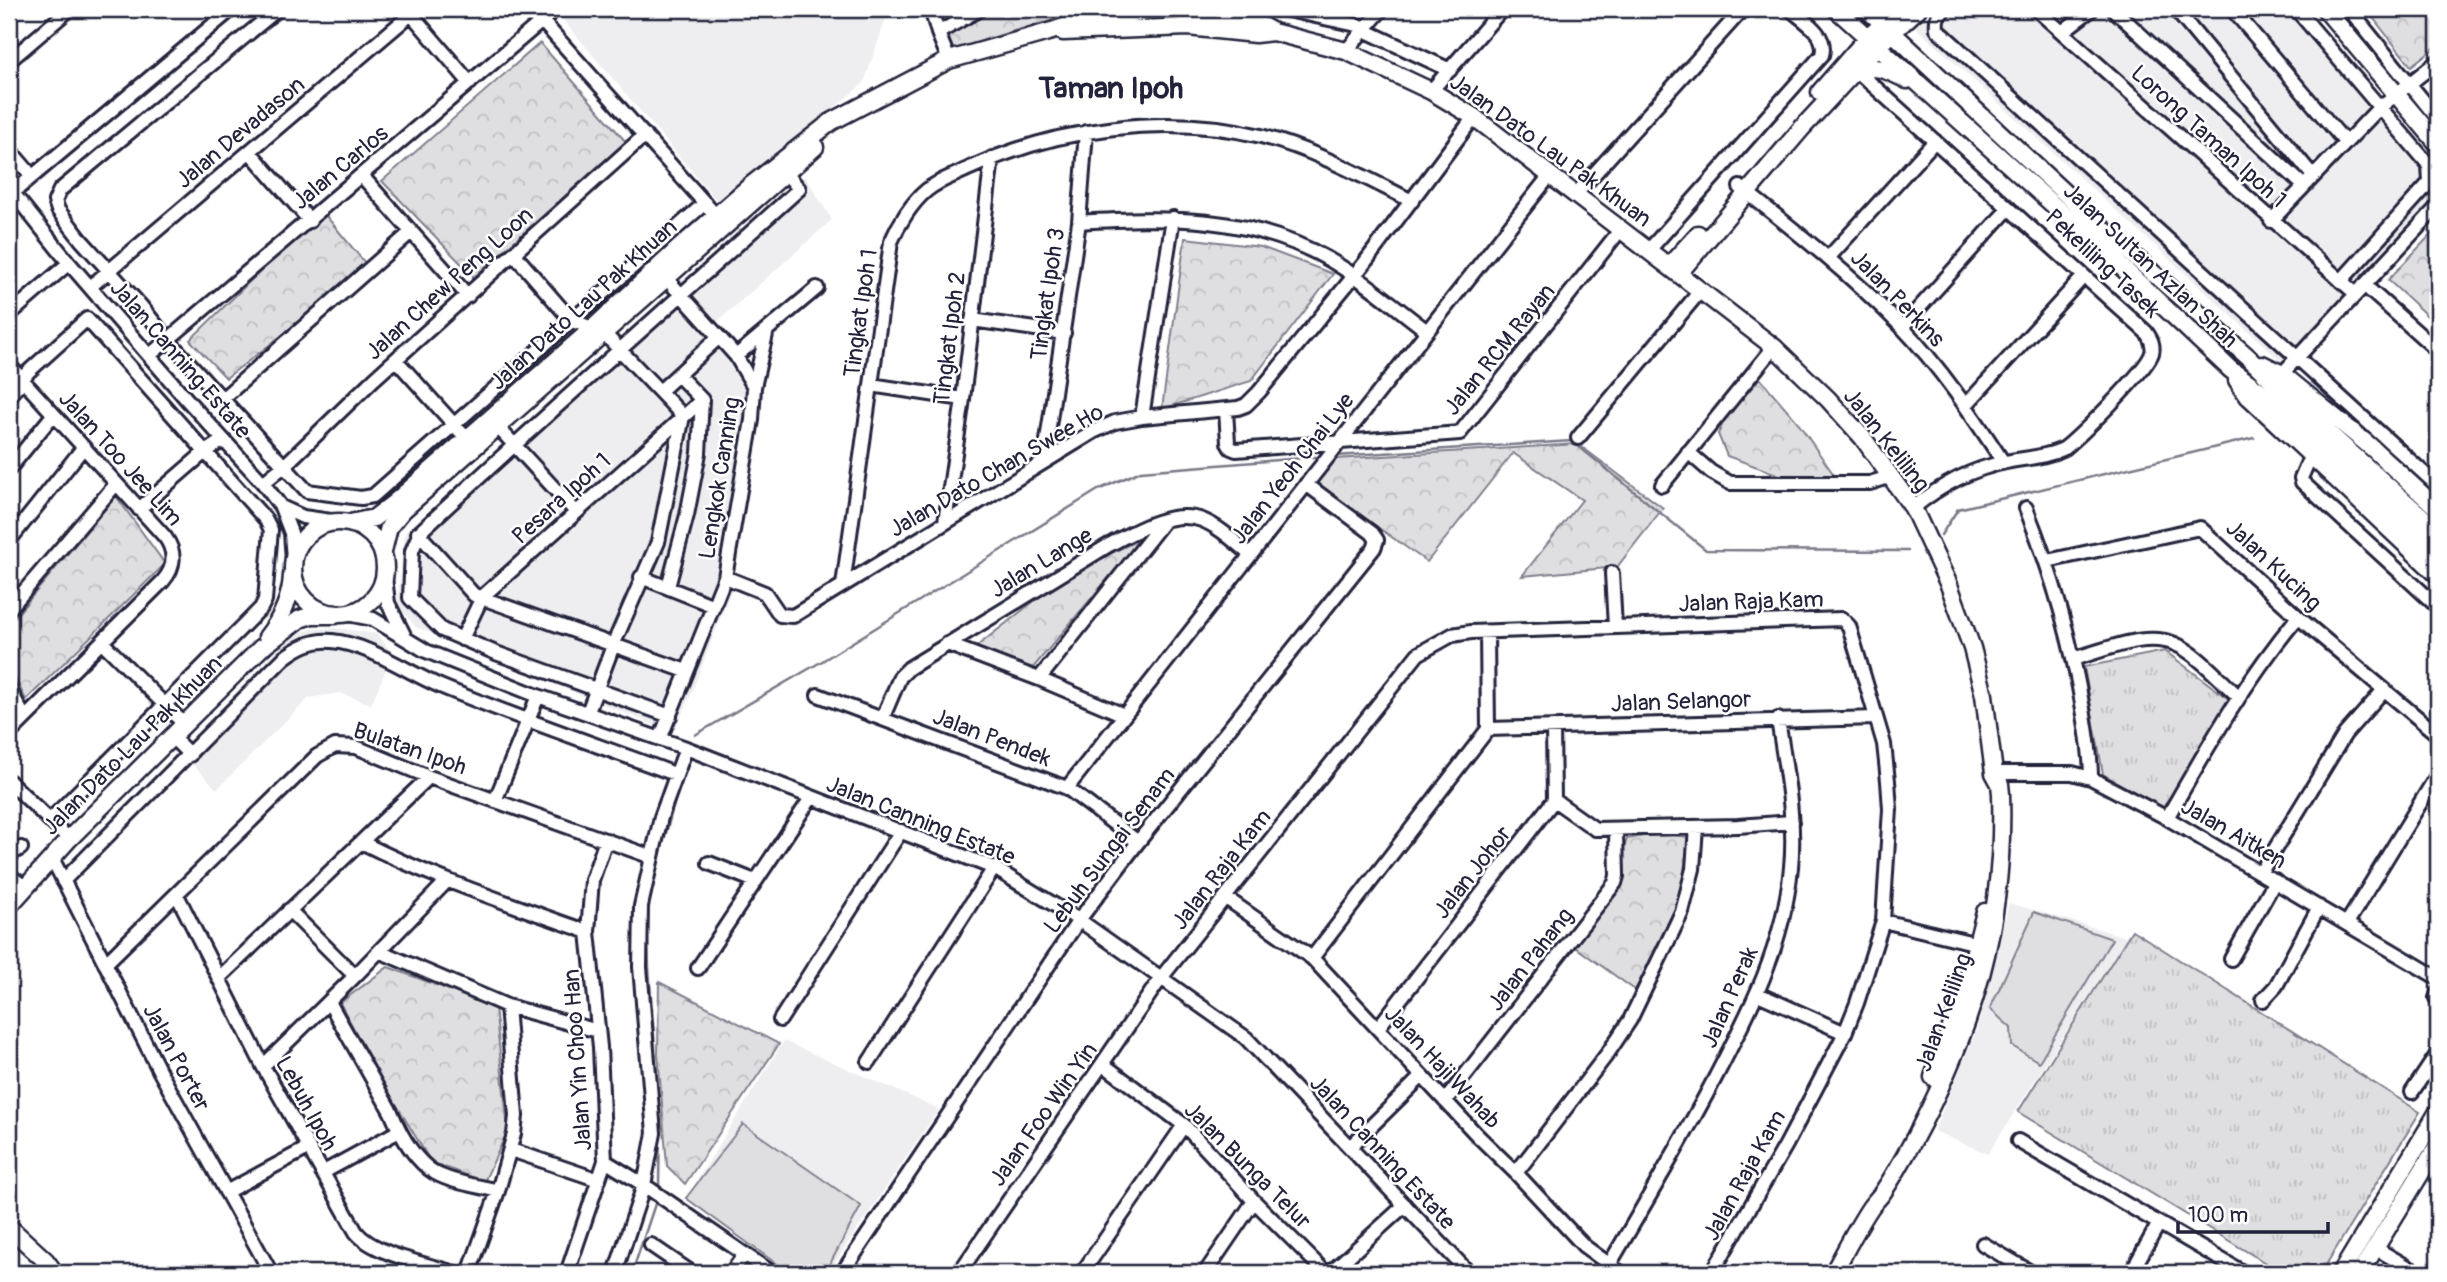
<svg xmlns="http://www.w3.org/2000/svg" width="2447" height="1282" viewBox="0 0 2447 1282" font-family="Pangolin,sans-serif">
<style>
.built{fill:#eeeef1}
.grass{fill:url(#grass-tufts);stroke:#80808e;stroke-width:2}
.forest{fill:url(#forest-crowns);stroke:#80808e;stroke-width:2}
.pitch{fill:#dfdfe2;stroke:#80808e;stroke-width:2}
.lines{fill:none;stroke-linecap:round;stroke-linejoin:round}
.stream{stroke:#7a7a88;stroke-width:2.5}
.minor-casing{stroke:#22223b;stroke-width:18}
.major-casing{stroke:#22223b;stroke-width:21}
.minor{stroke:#fff;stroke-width:12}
.major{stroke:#fff;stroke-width:16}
.labels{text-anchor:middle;stroke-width:5;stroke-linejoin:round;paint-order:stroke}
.street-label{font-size:23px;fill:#22223b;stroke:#fff}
.district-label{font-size:30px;font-weight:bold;fill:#22223b;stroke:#fff}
</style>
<defs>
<pattern id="grass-tufts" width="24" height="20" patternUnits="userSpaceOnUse" patternTransform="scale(1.75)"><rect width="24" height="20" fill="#dfdfe2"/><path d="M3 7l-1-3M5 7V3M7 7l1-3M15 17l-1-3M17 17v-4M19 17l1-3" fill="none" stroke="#bfbfc3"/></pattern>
<pattern id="forest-crowns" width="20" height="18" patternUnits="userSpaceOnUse" patternTransform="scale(1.75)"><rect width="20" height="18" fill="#dfdfe2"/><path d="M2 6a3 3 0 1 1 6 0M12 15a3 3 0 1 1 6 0" fill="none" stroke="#bfbfc3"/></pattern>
</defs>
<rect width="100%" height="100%" fill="#fff"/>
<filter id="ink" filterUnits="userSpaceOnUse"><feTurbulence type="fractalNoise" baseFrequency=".0143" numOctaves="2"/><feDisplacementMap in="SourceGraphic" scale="14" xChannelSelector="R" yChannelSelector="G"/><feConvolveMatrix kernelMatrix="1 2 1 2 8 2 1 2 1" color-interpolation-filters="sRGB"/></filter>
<g filter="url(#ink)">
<!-- built -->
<path class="built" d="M576,9H881L888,12L864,83L719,203L563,20Z
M1931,9H2308L2438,166V191L2284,364L1912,24Z
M805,176L832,220L709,329L745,372L759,411L746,477L732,588L690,697L673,733L416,627L397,605L405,532Z
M336,628L377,634L393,654L371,704L340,693L309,698L217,789L179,751L292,635L311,629Z
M2009,903L2126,937L1988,1154L1934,1131L1977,1029Z
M784,1041L939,1109L828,1273H789L686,1198Z"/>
<!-- grass -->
<path class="grass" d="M2165,651L2230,700L2164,809L2103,774L2084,667Z
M2132,930L2420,1112L2321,1273H2282L2018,1112Z"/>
<!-- forest -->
<path class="forest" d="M994,9H1113C1057,16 1005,33 952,51L944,35Z
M2377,9H2438V45L2411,66L2370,14Z
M540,43L626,142L474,277L382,181Z
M322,211L370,269L226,378L190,340Z
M2438,227V326L2388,280Z
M1185,238L1261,247L1333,274L1251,381L1162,409Z
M1758,376L1796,420L1834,475L1785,477L1727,456L1718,434L1735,398Z
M1578,444L1663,508L1617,567L1522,576L1582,500L1513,453L1427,562L1315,483L1335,459Z
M116,496L165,564L26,700L9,665V624Z
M1142,538L1032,669L976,647L1067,575Z
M1658,833L1689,837L1681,891L1670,927L1635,990L1574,946L1607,902L1627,839Z
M388,967L495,1007L508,1130L484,1182L431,1162L379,1076L340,1003Z
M659,982L779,1044L685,1184L667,1166L658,1054Z"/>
<!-- pitch -->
<path class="pitch" d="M2034,912L2112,939L2039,1062L2012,1046L2011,1028L1990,1009Z
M743,1124L861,1206L825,1273H789L686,1198Z"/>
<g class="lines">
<!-- stream -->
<path class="stream" d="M1335,456L1572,441L1706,550L1908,551
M1941,535L1958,509L2254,438
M695,735L819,663L1098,490L1141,471L1316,457
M659,1185L660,1120L649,968L647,913L658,862L680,782
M632,1273L655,1204"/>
<!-- minor casing -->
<g class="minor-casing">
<path id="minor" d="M278,9L60,190L55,201L58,210L82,241L140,305L169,341L307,491L361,498L373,496L705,203
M407,9L470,83
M931,9L938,33L949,60
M1283,9L1366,27
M1945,9C1937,15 1936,19 1937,29L2438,486
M2036,9L2356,294
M2113,9L2304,186
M2175,9L2313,176
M2232,9L2345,142
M2296,9L2429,165L2430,182L2341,281
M2349,9L2438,119
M542,21L710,209
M1364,30L1450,70
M2062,32L2092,9
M938,33L980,9
M1346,51L1382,9
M9,61L70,9
M1856,70L2146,332C2151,339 2154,345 2152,353C2147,370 2082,434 2065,448C2047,457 2026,458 2006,462C1970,469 1941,485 1913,508
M1431,91L1502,9
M9,149L32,176
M250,152L310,221
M362,176L468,296
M1740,187C1796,231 1851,275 1901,326C1940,367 1972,414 2003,462
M13,193L69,263L189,402L263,483L281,507L303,517L338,522
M1576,194L1743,9
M9,196L232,9
M2271,221L2379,108L2438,61
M1079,222C1167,217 1248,214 1328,259C1363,279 1395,307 1427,331
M1649,250L1822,55C1828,34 1804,21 1790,9
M514,254L572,321L593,328
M1829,257L1935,141
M2364,285L2438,351
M90,287L417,9
M9,315L69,263
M972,320L1064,333
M1902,327L2009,208
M599,328L683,416
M150,355L556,9
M736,356L817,288
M396,360L467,439L474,434
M9,365L165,537C176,552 175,567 163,581L9,734
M2282,374L2438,206
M871,385L963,399
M754,387L767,330
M660,391L719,337
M9,397L28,372L87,319L266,520L271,530L265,600L261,608L51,819
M222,399L410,233
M1966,405L2084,276
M1226,410L1228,443L1231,448L1236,450L1460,433L1621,229
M1142,417L1173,218
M489,424H495L576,512
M1578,438L1701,290
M1688,452L1711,472L1730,483H1870L1892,476
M2311,455L2301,478L2302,482L2438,607
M1044,461L1079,222L1086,132
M9,469L53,415
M263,483L284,466L374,379L645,135
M1662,485L1774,347
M281,507L291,533L293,559
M2026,508C2052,573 2071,639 2083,709C2087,732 2091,754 2091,778
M139,509L205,452L223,440
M945,522L963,399L992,158
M418,533L474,595L686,671
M9,541L83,448
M2047,561L2200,528L2298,617L2438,735
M1612,573L1615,627
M385,577L388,603L404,635
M641,577L714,606
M725,577L765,593L780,615L793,616L1095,431L1115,422L1142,417L1238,408L1246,405L1259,392L1363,265L1474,117
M843,585L891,242C898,225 912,202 927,190C939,180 956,175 970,168C1058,128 1165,113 1261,136C1315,150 1362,176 1412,201
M668,587L687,515L699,453L702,400L678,375
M9,609L116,484
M347,614L373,619L426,651L538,696L686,748L994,868L1079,920L1246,1038L1469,1273
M462,639L482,597L702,400
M102,642L184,724
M947,644L1039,679L1124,715
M2075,658C2104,651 2145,631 2175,644C2197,653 2220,680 2238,696
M1039,679L1163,522
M9,688L24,717
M818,695L1067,788L1138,842
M588,712L614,643L658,542L683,416
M670,716L496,653L442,630L410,598L412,551L420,532C545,415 673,303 799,189L786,173
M883,717L900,677L909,668L1109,545C1135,531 1172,509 1202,520C1220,527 1236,543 1251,555
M1488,729L1876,718
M171,736L190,755
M660,739L725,577L752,420L754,387L736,356L666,278L664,272
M1994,773H2072L2091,778L2167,818L2438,978
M9,781L69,839
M1067,788L1551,174
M1554,800L1595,829L1738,826L1792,822
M495,801L538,696
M2167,818C2207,748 2246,679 2298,617
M361,842C434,879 511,904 588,932
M9,855L21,848
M52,858L160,1072L271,1273
M709,863L755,881
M2261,872L2345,734L2383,691
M9,875L26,888
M63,881L284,658C298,647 313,639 332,641C368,644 407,672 440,686C517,718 597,745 675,774
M177,895L263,1066L356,1232C373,1254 427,1264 454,1273
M1226,898L1312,958L1477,1135L1516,1173L1584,1246L1621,1273
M289,910L355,976
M1883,921L1978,944
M2347,923L2438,774
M379,951L507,1006L598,1031
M1312,958L1488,729L1487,632
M2231,959L2275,881
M105,964L317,756L335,746L356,747L429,777L652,857
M698,968L811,798
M219,978L429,777
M2438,993L2436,998L2438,1000
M1758,994L1845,1033
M2263,1000L2276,986L2319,907
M329,1002L391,1112C400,1134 414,1160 435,1173C453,1183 479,1186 498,1191
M780,1020L901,831
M1378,1028L1554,800L1553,727
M869,1062L994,868
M1104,1065L1184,1125L1254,1201L1326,1273
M263,1066L355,976L447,881
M2412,1092L2438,1053
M1445,1101L1615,883L1617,876L1616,831
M2018,1141L2244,1273
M1350,1147L1422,1076
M511,1150L599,1180
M605,1161L644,1185L772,1273
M322,1173L399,1131
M1516,1173L1608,1053L1630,1020L1682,912L1693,869L1696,827
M226,1192L308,1148
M1983,1244L2032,1273
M651,1245L692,1273
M2375,1248L2418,1273
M1609,1265C1645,1204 1681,1143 1714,1080C1750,1011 1784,946 1791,867C1796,818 1785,767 1778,719
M469,1273L498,1191L514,1134L516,1116L507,1006
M567,1273L605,1161L600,1047L588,932L592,880L606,840
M615,1273L644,1185L654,1133L640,967L641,906L661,817L686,748
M731,1273L745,1254
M842,1273L1079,920L1138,842L1374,548L1377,540L1372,533L1306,484
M959,1273L1161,978L1418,654L1452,635L1471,632L1842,619L1849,626L1884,744L1888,781L1890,809L1883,921L1857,1003L1845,1033L1786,1145L1712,1273
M1082,1273L1184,1125
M1205,1273L1254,1201
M1330,1273L1405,1205
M2131,1273L2158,1225"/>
</g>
<!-- major casing -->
<g class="major-casing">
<path id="major" d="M1836,9L2110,256L2231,370L2259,390L2288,415L2438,553
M1867,9L2102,228L2247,356L2304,411L2438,531
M2325,9L2438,144
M1063,32L1188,27L1255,34L1273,32
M1856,70C1880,65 1886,70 1907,80
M1820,92L1868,37L1901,9
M1669,266L1698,234
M1679,273L1802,128L1878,46L1918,9
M2262,364L2282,374L2371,447L2438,509
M2237,380L2248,396L2438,575
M293 568a46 46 0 1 1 92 0a46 46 0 1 1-92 0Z
M350,523L374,518L395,502L593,328L678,249L750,186L831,122L949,60L1052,31L1081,21L1158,9L1231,17L1257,23L1273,32L1346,51L1431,91L1474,117L1774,347L1828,399L1863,438L1913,508L1949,585L1972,648L1984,695L1994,773L2000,784L2001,794C2005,923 1974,1028 1913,1141C1904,1158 1894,1176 1883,1192C1879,1198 1874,1202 1870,1208C1856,1229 1845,1252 1833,1273
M383,551L389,527L403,510L815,147
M267,637C282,618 291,599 292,575
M9,906L69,839L261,648L300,619L312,615H335
M1933,1077L1966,986L1985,912
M9,1227L46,1261L55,1273
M2341,1273L2438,1112
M2360,1273L2438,1145"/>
</g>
<!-- minor -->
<use href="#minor" class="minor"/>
<!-- major -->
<use href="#major" class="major"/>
</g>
</g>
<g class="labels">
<!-- street labels -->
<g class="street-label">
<text transform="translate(240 132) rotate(-40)" y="8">Jalan Devadason</text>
<text transform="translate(2209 136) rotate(42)" y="8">Lorong Taman Ipoh 1</text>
<text transform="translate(1551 150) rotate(36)" y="8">Jalan Dato Lau Pak Khuan</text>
<text transform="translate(340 167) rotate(-40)" y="8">Jalan Carlos</text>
<text transform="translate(2103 263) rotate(43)" y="8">Pekeliling Tasek</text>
<text transform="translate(2151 265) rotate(43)" y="8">Jalan Sultan Azlan Shah</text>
<text transform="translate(449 283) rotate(-42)" y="8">Jalan Chew Peng Loon</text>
<text transform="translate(1047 294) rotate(-82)" y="8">Tingkat Ipoh 3</text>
<text transform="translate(1898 298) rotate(46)" y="8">Jalan Perkins</text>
<text transform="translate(583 304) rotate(-42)" y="8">Jalan Dato Lau Pak Khuan</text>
<text transform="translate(860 313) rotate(-82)" y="8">Tingkat Ipoh 1</text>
<text transform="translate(949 338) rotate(-83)" y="8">Tingkat Ipoh 2</text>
<text transform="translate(1499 349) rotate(-51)" y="8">Jalan RCM Rayan</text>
<text transform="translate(181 359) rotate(49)" y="8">Jalan Canning Estate</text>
<text transform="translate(1887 440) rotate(52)" y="8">Jalan Keliling</text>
<text transform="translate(121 458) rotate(48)" y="8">Jalan Too Jee Lim</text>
<text transform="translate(1292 468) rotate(-52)" y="8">Jalan Yeoh Chai Lye</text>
<text transform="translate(996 470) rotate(-30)" y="8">Jalan Dato Chan Swee Ho</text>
<text transform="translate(719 478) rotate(-81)" y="8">Lengkok Canning</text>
<text transform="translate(561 498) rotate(-42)" y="8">Pesara Ipoh 1</text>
<text transform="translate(1041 562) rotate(-31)" y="8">Jalan Lange</text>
<text transform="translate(2274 565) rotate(43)" y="8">Jalan Kucing</text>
<text transform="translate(1751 601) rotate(-2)" y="8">Jalan Raja Kam</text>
<text transform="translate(1681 701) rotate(-2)" y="8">Jalan Selangor</text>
<text transform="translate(992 737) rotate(21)" y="8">Jalan Pendek</text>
<text transform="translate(132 745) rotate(-45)" y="8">Jalan Dato Lau Pak Khuan</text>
<text transform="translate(410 748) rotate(19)" y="8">Bulatan Ipoh</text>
<text transform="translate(921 820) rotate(22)" y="8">Jalan Canning Estate</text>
<text transform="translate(2234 833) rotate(30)" y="8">Jalan Aitken</text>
<text transform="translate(1109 850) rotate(-53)" y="8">Lebuh Sungai Senam</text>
<text transform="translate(1221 869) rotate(-52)" y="8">Jalan Raja Kam</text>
<text transform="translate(1472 872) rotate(-52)" y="8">Jalan Johor</text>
<text transform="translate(1530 959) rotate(-52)" y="8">Jalan Pahang</text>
<text transform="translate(1729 997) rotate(-66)" y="8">Jalan Perak</text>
<text transform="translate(1943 1012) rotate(-70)" y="8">Jalan Keliling</text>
<text transform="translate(177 1057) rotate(62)" y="8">Jalan Porter</text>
<text transform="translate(577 1060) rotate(-94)" y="8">Jalan Yin Choo Han</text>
<text transform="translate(1443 1067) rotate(47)" y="8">Jalan Haji Wahab</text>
<text transform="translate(307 1103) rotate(61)" y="8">Lebuh Ipoh</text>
<text transform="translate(1043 1114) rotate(-55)" y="8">Jalan Foo Win Yin</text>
<text transform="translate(1383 1152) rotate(47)" y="8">Jalan Canning Estate</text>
<text transform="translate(1248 1165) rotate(45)" y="8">Jalan Bunga Telur</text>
<text transform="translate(1744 1175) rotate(-61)" y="8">Jalan Raja Kam</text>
</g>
<!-- district labels -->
<g class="district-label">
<text x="1111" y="98">Taman Ipoh</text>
</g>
</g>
<!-- margin -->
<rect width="2447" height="1282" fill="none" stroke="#fff" stroke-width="35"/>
<rect x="18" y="18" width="2412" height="1247" fill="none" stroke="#22223b" stroke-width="2.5" filter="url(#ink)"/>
<!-- scale -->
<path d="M2178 1222v10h150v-10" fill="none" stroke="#22223b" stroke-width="3.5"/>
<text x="2188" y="1222" font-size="21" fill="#22223b" stroke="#ffffff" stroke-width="5" paint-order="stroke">100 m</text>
</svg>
